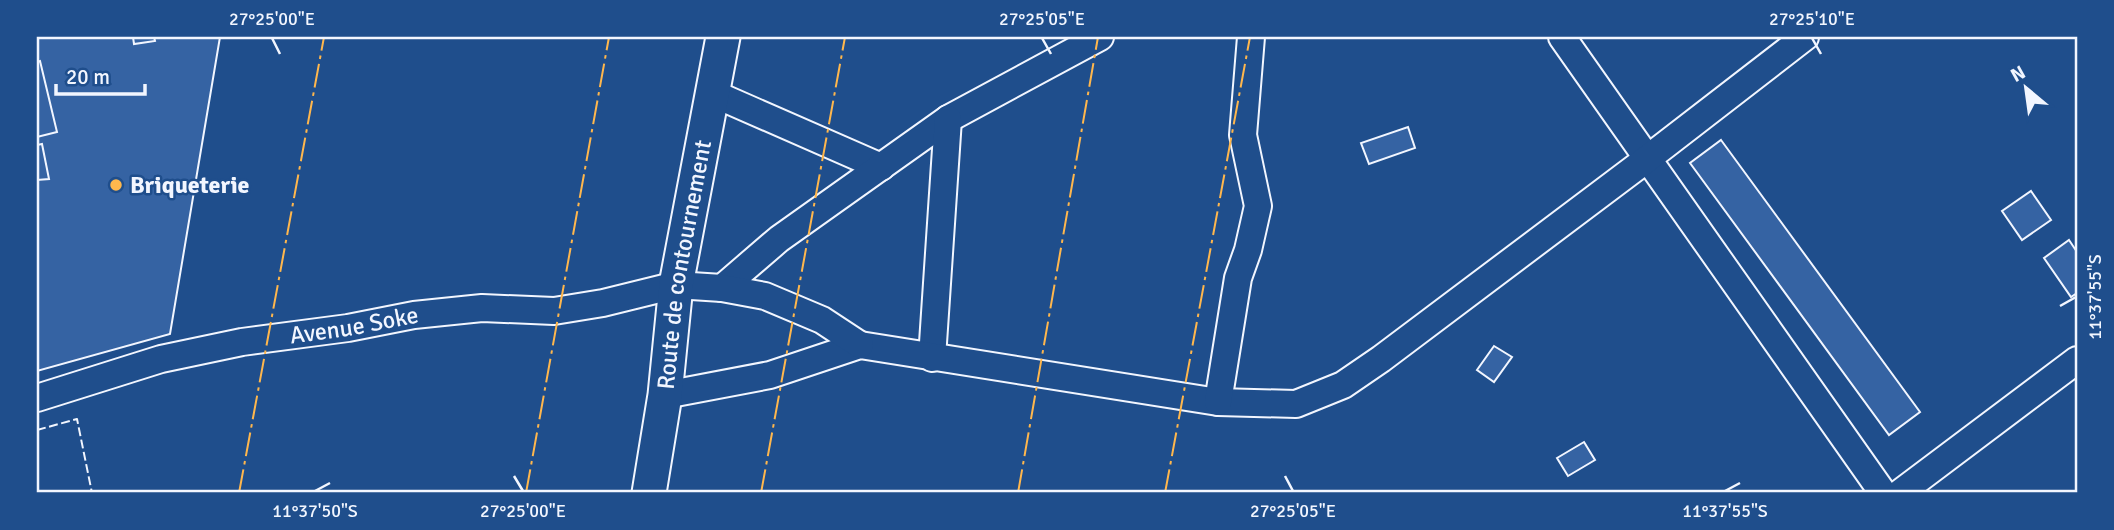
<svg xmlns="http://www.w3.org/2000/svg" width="2114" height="530" viewBox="0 0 2114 530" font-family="Signika,sans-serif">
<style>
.building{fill:#3563a3;stroke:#f2f6ff;stroke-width:2}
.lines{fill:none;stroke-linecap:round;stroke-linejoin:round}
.minor-casing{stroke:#f2f6ff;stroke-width:30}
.tertiary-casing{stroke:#f2f6ff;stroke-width:37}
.minor{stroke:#1f4e8c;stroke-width:26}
.tertiary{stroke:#1f4e8c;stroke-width:33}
.fence{stroke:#f2f6ff;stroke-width:2;stroke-dasharray:9 3.5;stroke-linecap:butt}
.power{stroke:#ffb74d;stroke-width:2;stroke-dasharray:24 5 3.5 5;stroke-linecap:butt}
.ticks{fill:none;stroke:#f2f6ff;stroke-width:2.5}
.poi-dot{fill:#ffb74d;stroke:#1f4e8c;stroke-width:2.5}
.labels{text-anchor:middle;stroke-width:5;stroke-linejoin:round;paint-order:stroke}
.poi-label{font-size:24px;font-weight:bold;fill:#f2f6ff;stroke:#1f4e8c;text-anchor:start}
.street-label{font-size:24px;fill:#f2f6ff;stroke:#1f4e8c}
.neatline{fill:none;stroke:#f2f6ff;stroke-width:2.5}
.ticks-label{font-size:18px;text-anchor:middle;fill:#f2f6ff}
</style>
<rect width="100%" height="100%" fill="#1f4e8c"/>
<!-- building -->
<path class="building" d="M37,37H220L170,334L37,371Z
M133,37H154L155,41L134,44Z
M40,61L57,132L37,137V62Z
M1408,127L1415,148L1369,164L1361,143Z
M1721,140L1920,412L1889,435L1690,163Z
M42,144L49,179L37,180V145Z
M2031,191L2051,220L2022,240L2002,211Z
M2069,240L2077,252V293L2071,297L2044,258Z
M1494,346L1512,357L1494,382L1477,370Z
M1584,442L1595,460L1568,476L1557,458Z"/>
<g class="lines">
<!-- minor casing -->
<g class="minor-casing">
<g id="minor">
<path d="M1562,37L1883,493"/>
<path d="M712,93L881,167"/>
<path d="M722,288L779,239L948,119L1100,37"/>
<path d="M932,358L948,119"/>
<path d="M665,395L770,375L860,345L1218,402L1296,404L1343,385L1381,359L1647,159L1805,37"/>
<path id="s1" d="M37,398L161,359L242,342L348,328L414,315L482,308L554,311L603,303L676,285L722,288L765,296L822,320L860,345"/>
<path d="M1218,402L1238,278L1248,250L1258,206L1243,135L1251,37"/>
<path d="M1900,493L2077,360"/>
</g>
</g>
<!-- tertiary casing -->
<g class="tertiary-casing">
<g id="tertiary">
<path id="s2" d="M649,493L665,395L676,285L723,37"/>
</g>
</g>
<!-- minor -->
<use href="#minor" class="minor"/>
<!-- tertiary -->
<use href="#tertiary" class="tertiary"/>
<!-- fence -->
<path class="fence" d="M37,430L77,419L92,493"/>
<!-- power -->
<path class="power" d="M239,493L324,37
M526,493L609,37
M761,493L845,37
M1018,493L1098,37
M1165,493L1250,37"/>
</g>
<!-- ticks -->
<path class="ticks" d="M272,38L280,54M1042,38L1051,54M1812,38L1821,54M2060,306L2076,297M514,476L523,491M1285,476L1293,491M315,491L330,483M1725,491L1740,483"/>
<!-- markers -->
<circle class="poi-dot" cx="116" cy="185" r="7"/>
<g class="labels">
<!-- poi labels -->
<g class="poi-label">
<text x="130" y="193">Briqueterie</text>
</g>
<!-- street labels -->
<g class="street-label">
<text dy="8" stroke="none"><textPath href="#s2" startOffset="231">Route de contournement</textPath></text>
<text dy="8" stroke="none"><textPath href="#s1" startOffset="326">Avenue Soke</textPath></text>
</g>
</g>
<!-- border -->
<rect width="2114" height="530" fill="none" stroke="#1f4e8c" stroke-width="77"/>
<!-- north arrow -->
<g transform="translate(2026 88) rotate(331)" stroke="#1f4e8c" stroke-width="5" paint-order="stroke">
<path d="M0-5L12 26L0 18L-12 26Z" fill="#f2f6ff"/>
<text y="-10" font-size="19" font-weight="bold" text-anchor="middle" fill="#f2f6ff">N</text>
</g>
<!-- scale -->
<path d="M56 84v10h89v-10" fill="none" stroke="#f2f6ff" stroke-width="3.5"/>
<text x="66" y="84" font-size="21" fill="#f2f6ff" stroke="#1f4e8c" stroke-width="5" paint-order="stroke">20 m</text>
<rect x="38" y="38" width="2038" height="453" class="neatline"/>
<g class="ticks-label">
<text x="272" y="25">27°25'00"E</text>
<text x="1042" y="25">27°25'05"E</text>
<text x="1812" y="25">27°25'10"E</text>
<text transform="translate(2095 297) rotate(-90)" y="6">11°37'55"S</text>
<text x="315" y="517">11°37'50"S</text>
<text x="523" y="517">27°25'00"E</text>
<text x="1293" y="517">27°25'05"E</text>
<text x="1725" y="517">11°37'55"S</text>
</g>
</svg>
